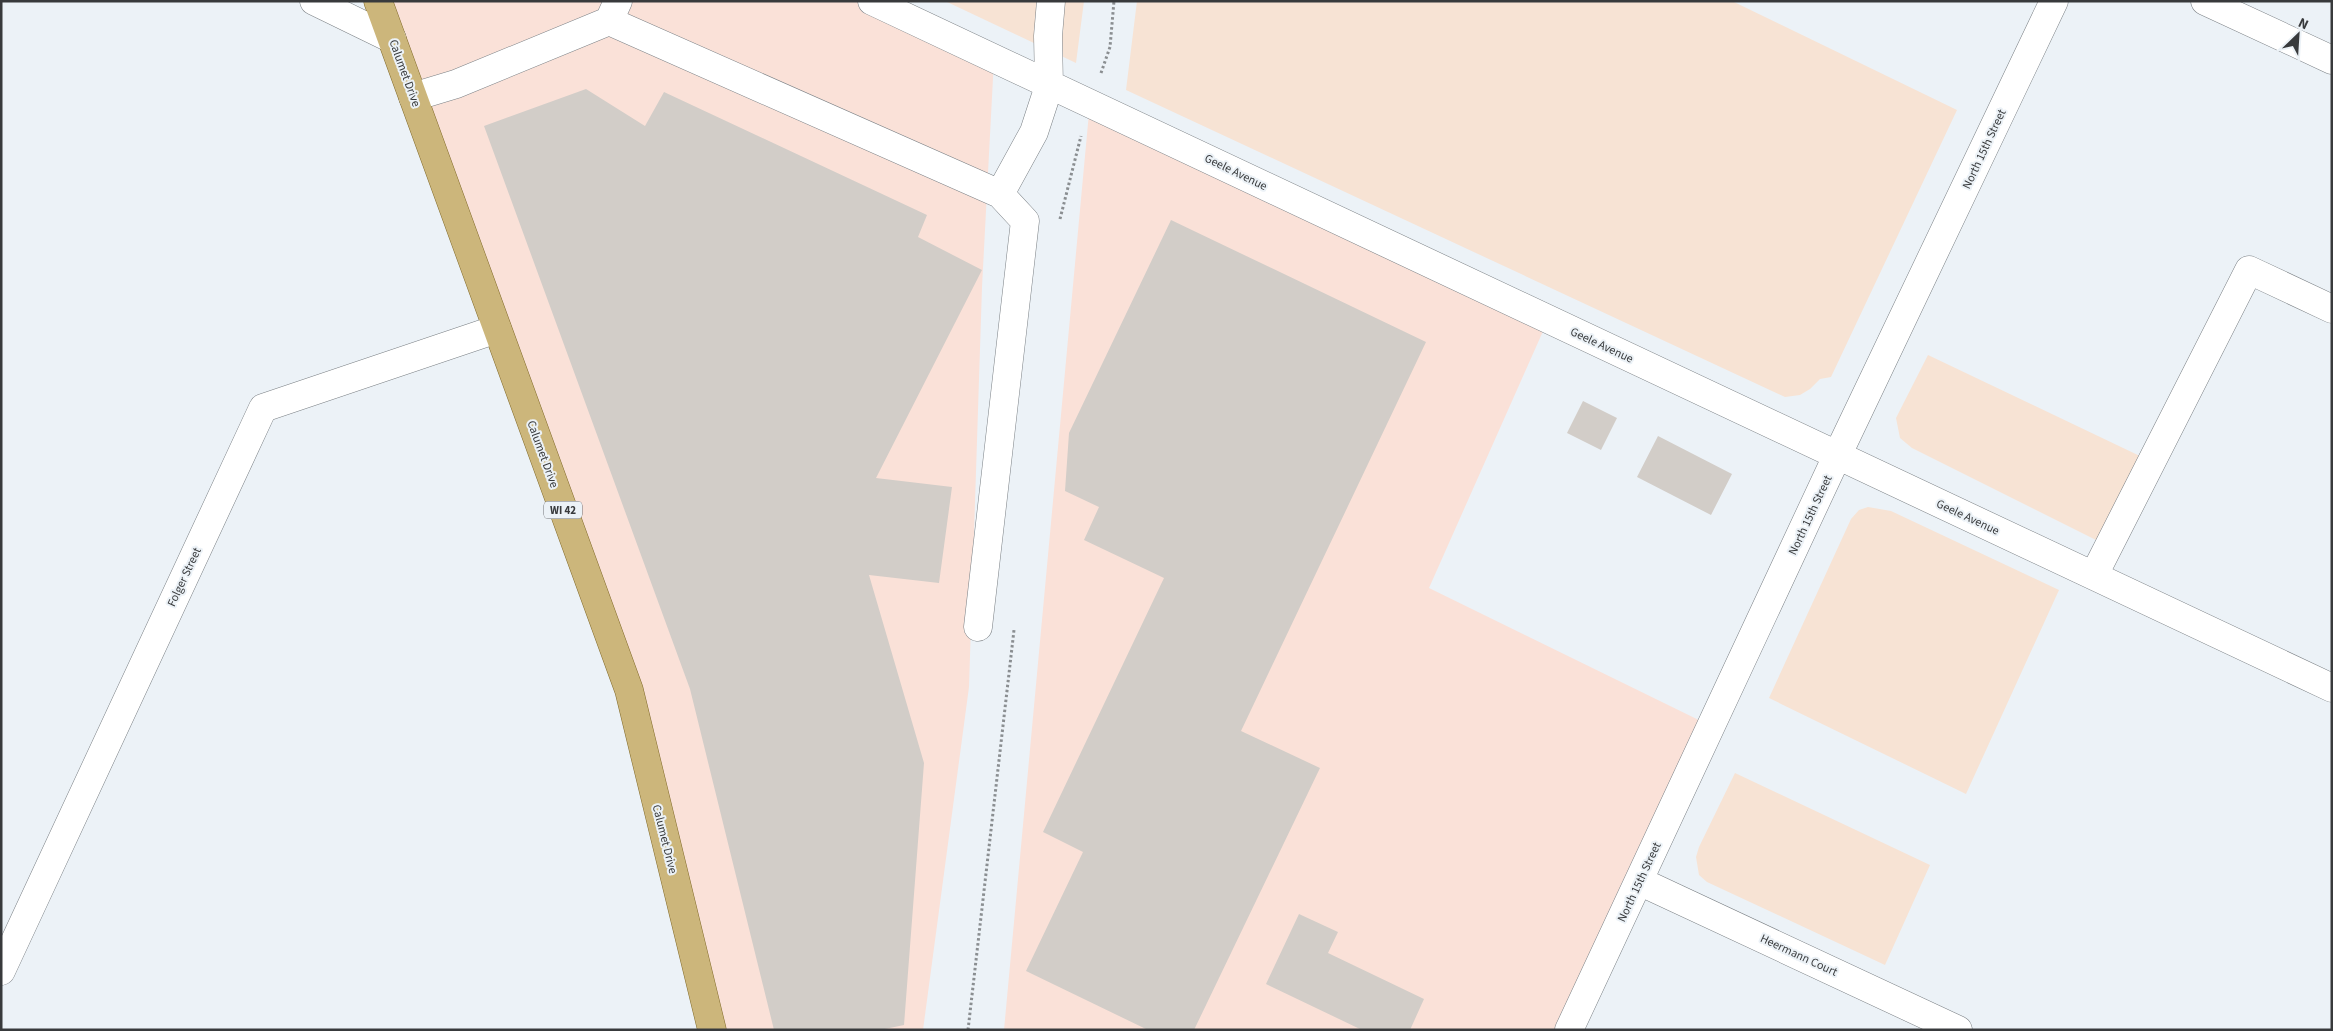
<svg xmlns="http://www.w3.org/2000/svg" width="2333" height="1031" viewBox="0 0 2333 1031" font-family="'Source Sans 3',sans-serif">
<style>
.commercial{fill:#f7e3d4}
.industrial{fill:#fae1d8}
.building{fill:#d2cdc8}
.lines{fill:none;stroke-linecap:round;stroke-linejoin:round}
.minor-casing{stroke:#7b8085;stroke-width:29}
.major-casing{stroke:#826b2c;stroke-width:29}
.path{stroke:#8a8e91;stroke-width:3;stroke-dasharray:2.5 2.5;stroke-linecap:butt}
.minor{stroke:#fff;stroke-width:28}
.major{stroke:#ccb67b;stroke-width:28}
.labels{text-anchor:middle;stroke-width:4;stroke-linejoin:round;paint-order:stroke}
.shield{fill:#ecf2f7;stroke:#6e7174;stroke-width:1}
.shield-label{font-size:11px;font-weight:bold;fill:#383a3c}
.street-label{font-size:12px;fill:#383a3c;stroke:#ecf2f7}
</style>
<rect width="100%" height="100%" fill="#ecf2f7"/>
<!-- commercial -->
<path class="commercial" d="M945,1H1084L1076,63Z
M1137,1H1732L1957,110L1831,377L1820,379L1810,389L1800,395L1785,397L1126,90Z
M1928,355L2142,457L2102,543L1912,448L1900,438L1896,418Z
M1868,507L1891,511L2059,590L1966,794L1769,698L1851,519L1859,510Z
M1735,773L1930,865L1885,965L1707,882L1699,875L1696,857L1699,847Z"/>
<!-- industrial -->
<path class="industrial" d="M378,1H872L994,59L982,287L969,687L923,1030H712L629,690Z
M1090,102L1548,320L1429,588L1711,726L1569,1030H1004Z"/>
<!-- building -->
<path class="building" d="M586,89L645,126L664,92L927,215L918,237L982,270L876,478L952,487L939,583L869,575L924,763L904,1025L880,1030H774L690,689L484,126Z
M1171,220L1426,342L1241,731L1320,768L1194,1030H1148L1026,971L1083,852L1043,832L1164,578L1084,540L1099,507L1065,491L1069,433Z
M1583,401L1617,418L1601,450L1567,433Z
M1658,436L1732,474L1711,515L1637,477Z
M1299,914L1338,932L1328,953L1424,999L1410,1030H1362L1266,984Z"/>
<g class="lines">
<!-- minor casing -->
<g class="minor-casing">
<path id="minor" d="M314,1L392,39
M618,1L609,21L1000,194L1034,132L1049,86L1048,36L1051,1
M872,1L2332,688
M2205,1L2332,60
M413,97L456,84L609,21
M2094,575L2249,270L2332,309
M978,627L1025,221L1000,194
M1639,881L1958,1030
M1,971L263,408L497,329
M1569,1030L1837,456L2054,1"/>
</g>
<!-- major casing -->
<g class="major-casing">
<path id="major" d="M378,1L629,690L712,1030"/>
</g>
<!-- path -->
<path class="path" d="M1101,73L1110,47L1114,1
M1060,219L1081,136
M968,1030L1014,630"/>
<!-- minor -->
<use href="#minor" class="minor"/>
<!-- major -->
<use href="#major" class="major"/>
</g>
<g class="labels">
<!-- shield labels -->
<rect class="shield" x="544" y="501.5" width="38" height="17" rx="4"/>
<g class="shield-label">
<text x="563" y="514">WI 42</text>
</g>
<!-- street labels -->
<g class="street-label">
<text transform="translate(405 73) rotate(70)" y="4">Calumet Drive</text>
<text transform="translate(1984 149) rotate(-65)" y="4">North 15th Street</text>
<text transform="translate(1236 172) rotate(26)" y="4">Geele Avenue</text>
<text transform="translate(1602 345) rotate(25)" y="4">Geele Avenue</text>
<text transform="translate(543 454) rotate(70)" y="4">Calumet Drive</text>
<text transform="translate(1810 515) rotate(-65)" y="4">North 15th Street</text>
<text transform="translate(1968 517) rotate(25)" y="4">Geele Avenue</text>
<text transform="translate(184 577) rotate(-65)" y="4">Folger Street</text>
<text transform="translate(665 839) rotate(76)" y="4">Calumet Drive</text>
<text transform="translate(1639 882) rotate(-65)" y="4">North 15th Street</text>
<text transform="translate(1799 955) rotate(25)" y="4">Heermann Court</text>
</g>
</g>
<!-- border -->
<rect width="2333" height="1031" fill="none" stroke="#383a3c" stroke-width="5"/>
<!-- north arrow -->
<g transform="translate(2298 35) rotate(25)" stroke="#ecf2f7" stroke-width="4" paint-order="stroke">
<path d="M0-4L9 19L0 12L-9 19Z" fill="#383a3c"/>
<text y="-8" font-size="14" font-weight="bold" text-anchor="middle" fill="#383a3c">N</text>
</g>
</svg>
